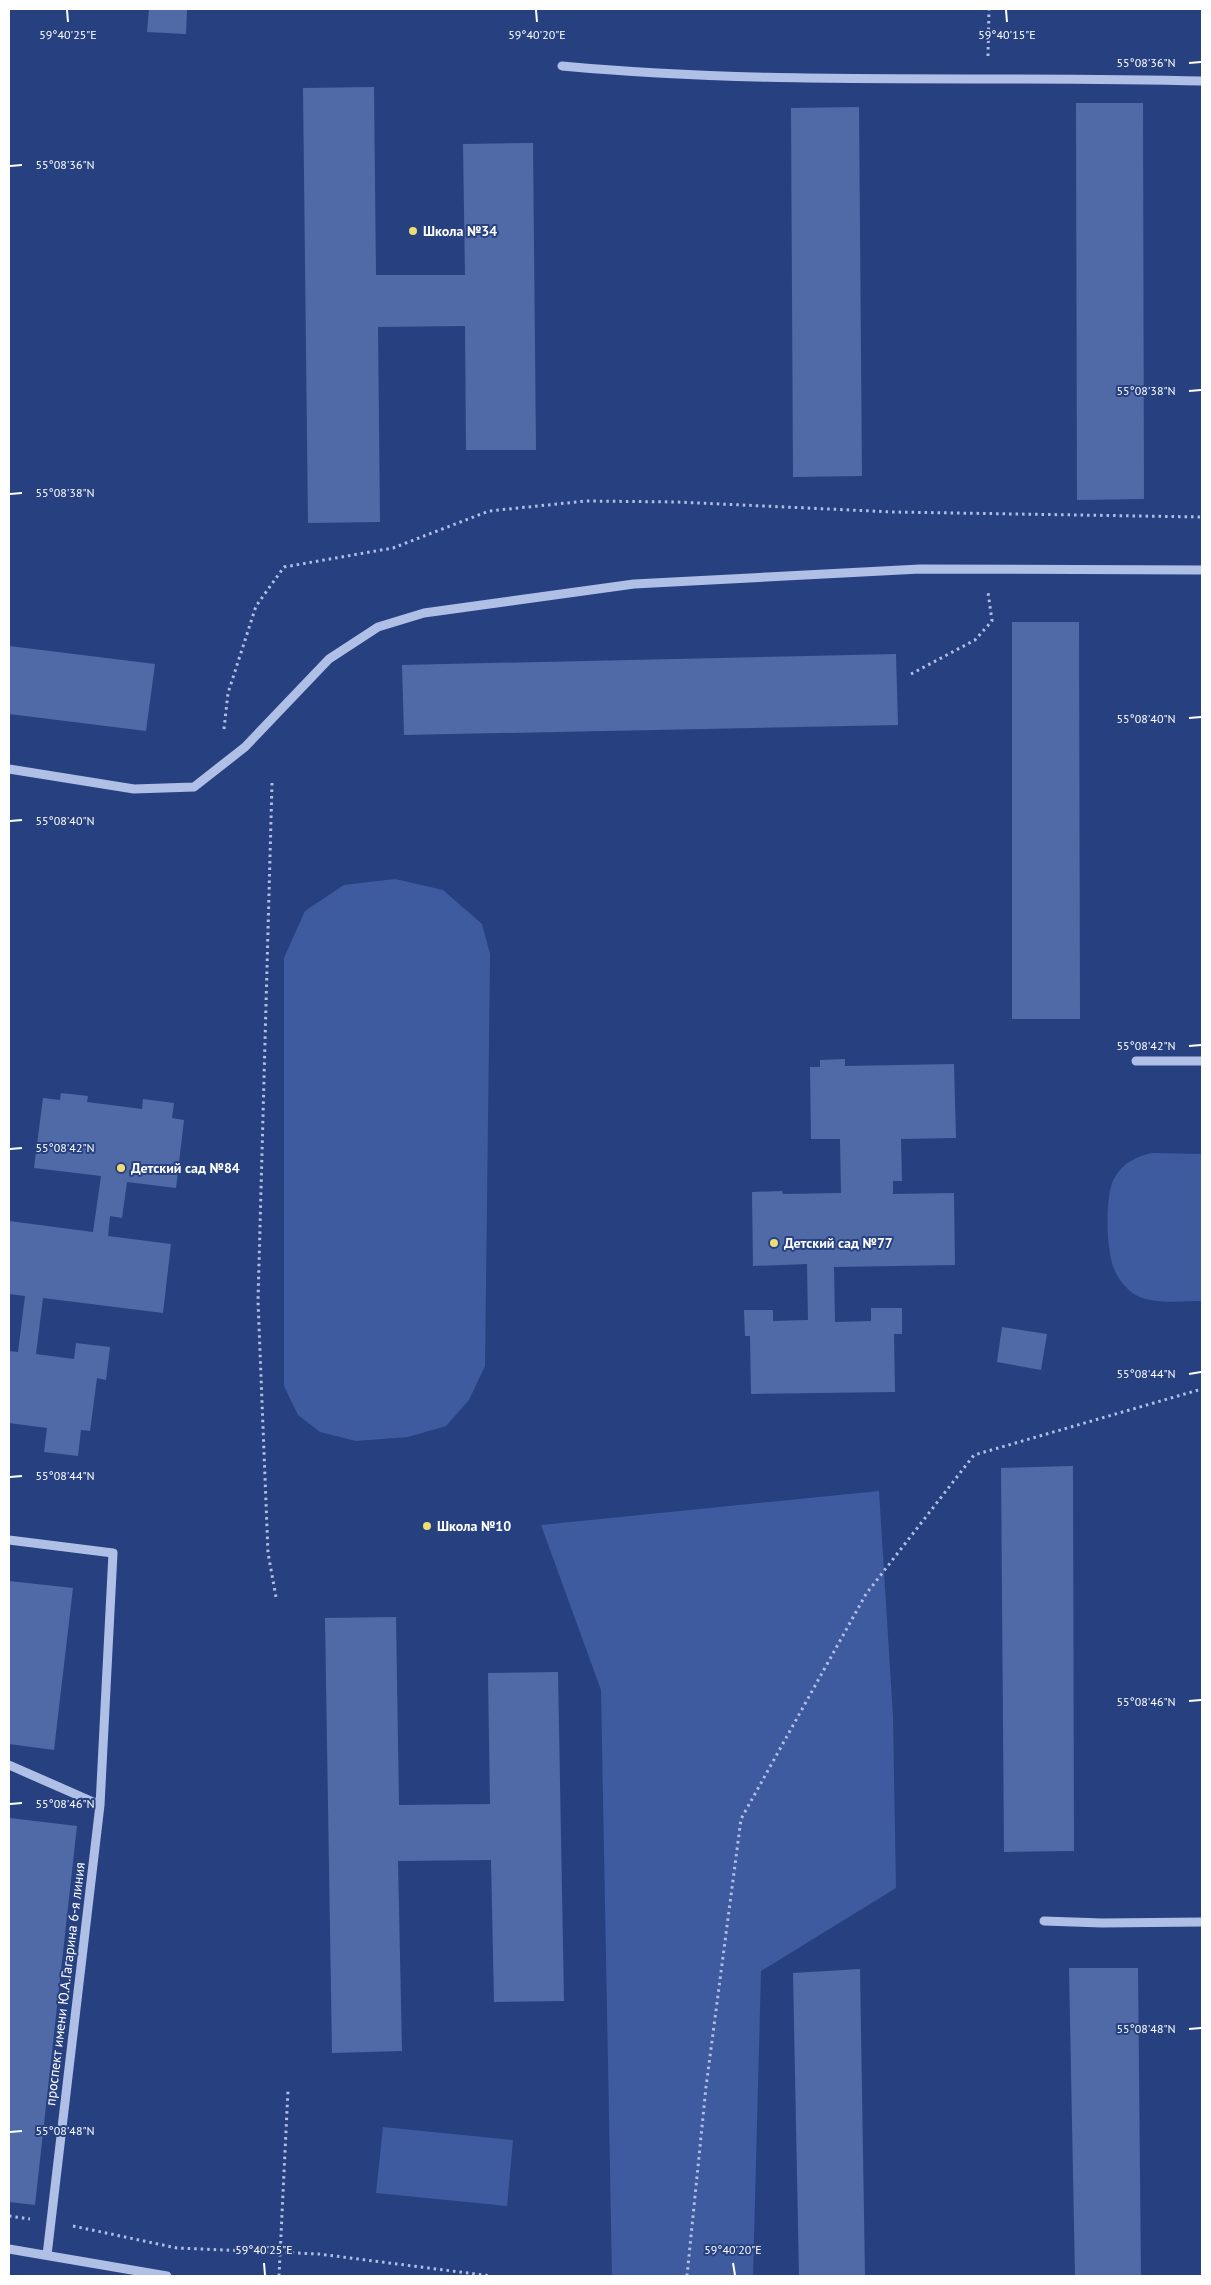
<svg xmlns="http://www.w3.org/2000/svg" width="1211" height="2285" viewBox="0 0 1211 2285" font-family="'PT Sans',sans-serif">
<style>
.green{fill:#3f5b9f}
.building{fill:#506aa8}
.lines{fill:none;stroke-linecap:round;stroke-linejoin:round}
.path{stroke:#afbfe6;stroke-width:3;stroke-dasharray:2.5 4;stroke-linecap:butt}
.minor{stroke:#afbfe6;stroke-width:9}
.ticks{fill:none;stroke:#fff;stroke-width:2}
.poi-dot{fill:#eddd75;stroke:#274180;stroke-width:2}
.labels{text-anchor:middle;stroke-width:4;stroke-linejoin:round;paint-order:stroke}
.poi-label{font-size:14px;font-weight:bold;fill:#fff;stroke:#274180;text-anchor:start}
.street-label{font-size:14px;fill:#fff;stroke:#274180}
.ticks-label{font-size:12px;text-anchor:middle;fill:#fff;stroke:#274180;stroke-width:4;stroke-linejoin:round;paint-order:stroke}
</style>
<rect width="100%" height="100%" fill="#274180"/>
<!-- green -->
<path class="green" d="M395,879L443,890L482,924L490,954L485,1366L469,1400L446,1426L408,1437L356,1441L320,1432L298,1415L284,1386V958L305,911L344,885Z
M1152,1153L1202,1154V1301C1182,1301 1152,1305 1134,1294C1126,1288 1119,1280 1115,1271C1106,1253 1104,1194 1115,1177C1124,1162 1136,1157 1152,1153Z
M879,1491L893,1717L896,1888L761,1971L753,2276H612L601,1690L541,1525Z
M383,2127L513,2140L507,2206L376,2193Z"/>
<!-- building -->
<path class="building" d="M149,9H187L186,34L147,32Z
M374,87L376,275H465L463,144L533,143L536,450H466L465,326L378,327L380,522L308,523L303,88Z
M1076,103H1143L1144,499L1077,500Z
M859,107L862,476L793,477L791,108Z
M1012,622H1079L1080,1019H1012Z
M9,646L155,664L146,731L9,714Z
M896,654L898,725L404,735L402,665Z
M845,1059V1066L954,1064L956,1138L901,1139L902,1181H893V1194L954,1193L955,1265L834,1267L835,1322L871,1321V1308H902V1334H894L895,1392L751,1394L750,1336H745L744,1310H773V1321L808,1320L807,1264L753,1266L752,1192L782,1191L783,1194L841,1193L840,1139H811L810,1067H820V1060Z
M61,1093L88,1096L87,1102L142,1109L143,1099L174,1103L172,1118L184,1120L176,1188L127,1182L122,1218L110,1216L108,1236L171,1244L163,1313L43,1298L36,1354L74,1359L76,1343L110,1347L106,1380L97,1378L90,1431L81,1430L78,1456L44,1452L47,1428L9,1423V1351L18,1352L25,1296L9,1294V1221L93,1232L101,1176L34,1168L43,1098L60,1100Z
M1002,1327L1047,1334L1041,1370L997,1362Z
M1073,1466L1074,1851L1004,1852L1001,1468Z
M9,1581L73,1588L54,1750L9,1744Z
M396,1617L399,1805L490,1804L488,1673L558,1672L564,2001L494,2002L491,1860L398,1861L402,2051L332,2053L325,1618Z
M10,1818L77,1826L35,2205L9,2202Z
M1069,1968H1138L1141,2276H1075Z
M860,1969L865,2276H799L793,1973Z"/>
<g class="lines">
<!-- path -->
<path class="path" d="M988,56L989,9
M911,674L975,640L992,621L988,592
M224,729L228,693L256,606L284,567L393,548L489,511L586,501L677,502L893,512L1202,517
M272,783L258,1301L268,1553L276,1597
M9,2216L30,2219
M73,2226L177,2248L319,2254L491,2276
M279,2276L288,2090
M687,2276L706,2087L741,1819L866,1594L974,1455L1202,1389"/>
<!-- minor -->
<path class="minor" d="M562,66C775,86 989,75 1202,81
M9,769L134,789L194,787L245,747L329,659L378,627L424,613L634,584L920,569L1202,570
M1136,1061H1202
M9,1540L113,1553L100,1805L9,1765
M1044,1921L1102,1923L1202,1922
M9,2249L167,2276
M47,2255L100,1805"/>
</g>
<!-- ticks -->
<path class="ticks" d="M67,10L68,22M536,10L537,22M1006,10L1007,22M1189,63L1201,62M10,166L22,165M1189,391L1201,390M10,494L22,493M1189,718L1201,717M10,821L22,820M1189,1046L1201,1045M10,1149L22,1148M1189,1374L1201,1372M10,1477L22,1476M1189,1701L1201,1700M10,1804L22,1803M1189,2029L1201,2028M10,2132L22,2131M264,2263L265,2275M733,2263L735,2275"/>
<!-- markers -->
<g class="poi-dot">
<circle cx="413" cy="231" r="5"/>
<circle cx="121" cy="1168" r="5"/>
<circle cx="774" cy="1243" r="5"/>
<circle cx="427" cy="1526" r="5"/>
</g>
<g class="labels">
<!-- poi labels -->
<g class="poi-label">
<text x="423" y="236">Школа №34</text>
<text x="131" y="1173">Детский сад №84</text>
<text x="784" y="1248">Детский сад №77</text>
<text x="437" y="1531">Школа №10</text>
</g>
<!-- street labels -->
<g class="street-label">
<text transform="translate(65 1984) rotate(-83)" y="5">проспект имени Ю.А.Гагарина 6-я линия</text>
</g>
</g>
<g class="ticks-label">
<text x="68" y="39">59°40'25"E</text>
<text x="537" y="39">59°40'20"E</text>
<text x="1007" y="39">59°40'15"E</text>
<text x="1146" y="67">55°08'36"N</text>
<text x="65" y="169">55°08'36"N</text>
<text x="1146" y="395">55°08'38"N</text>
<text x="65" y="497">55°08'38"N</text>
<text x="1146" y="723">55°08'40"N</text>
<text x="65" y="825">55°08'40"N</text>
<text x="1146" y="1050">55°08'42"N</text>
<text x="65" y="1152">55°08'42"N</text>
<text x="1146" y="1378">55°08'44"N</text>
<text x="65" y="1480">55°08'44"N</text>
<text x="1146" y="1706">55°08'46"N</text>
<text x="65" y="1808">55°08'46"N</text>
<text x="1146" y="2033">55°08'48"N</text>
<text x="65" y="2135">55°08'48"N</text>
<text x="264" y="2254">59°40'25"E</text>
<text x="733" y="2254">59°40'20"E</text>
</g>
<!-- border -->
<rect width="1211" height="2285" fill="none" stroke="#ffffff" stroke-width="20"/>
</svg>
